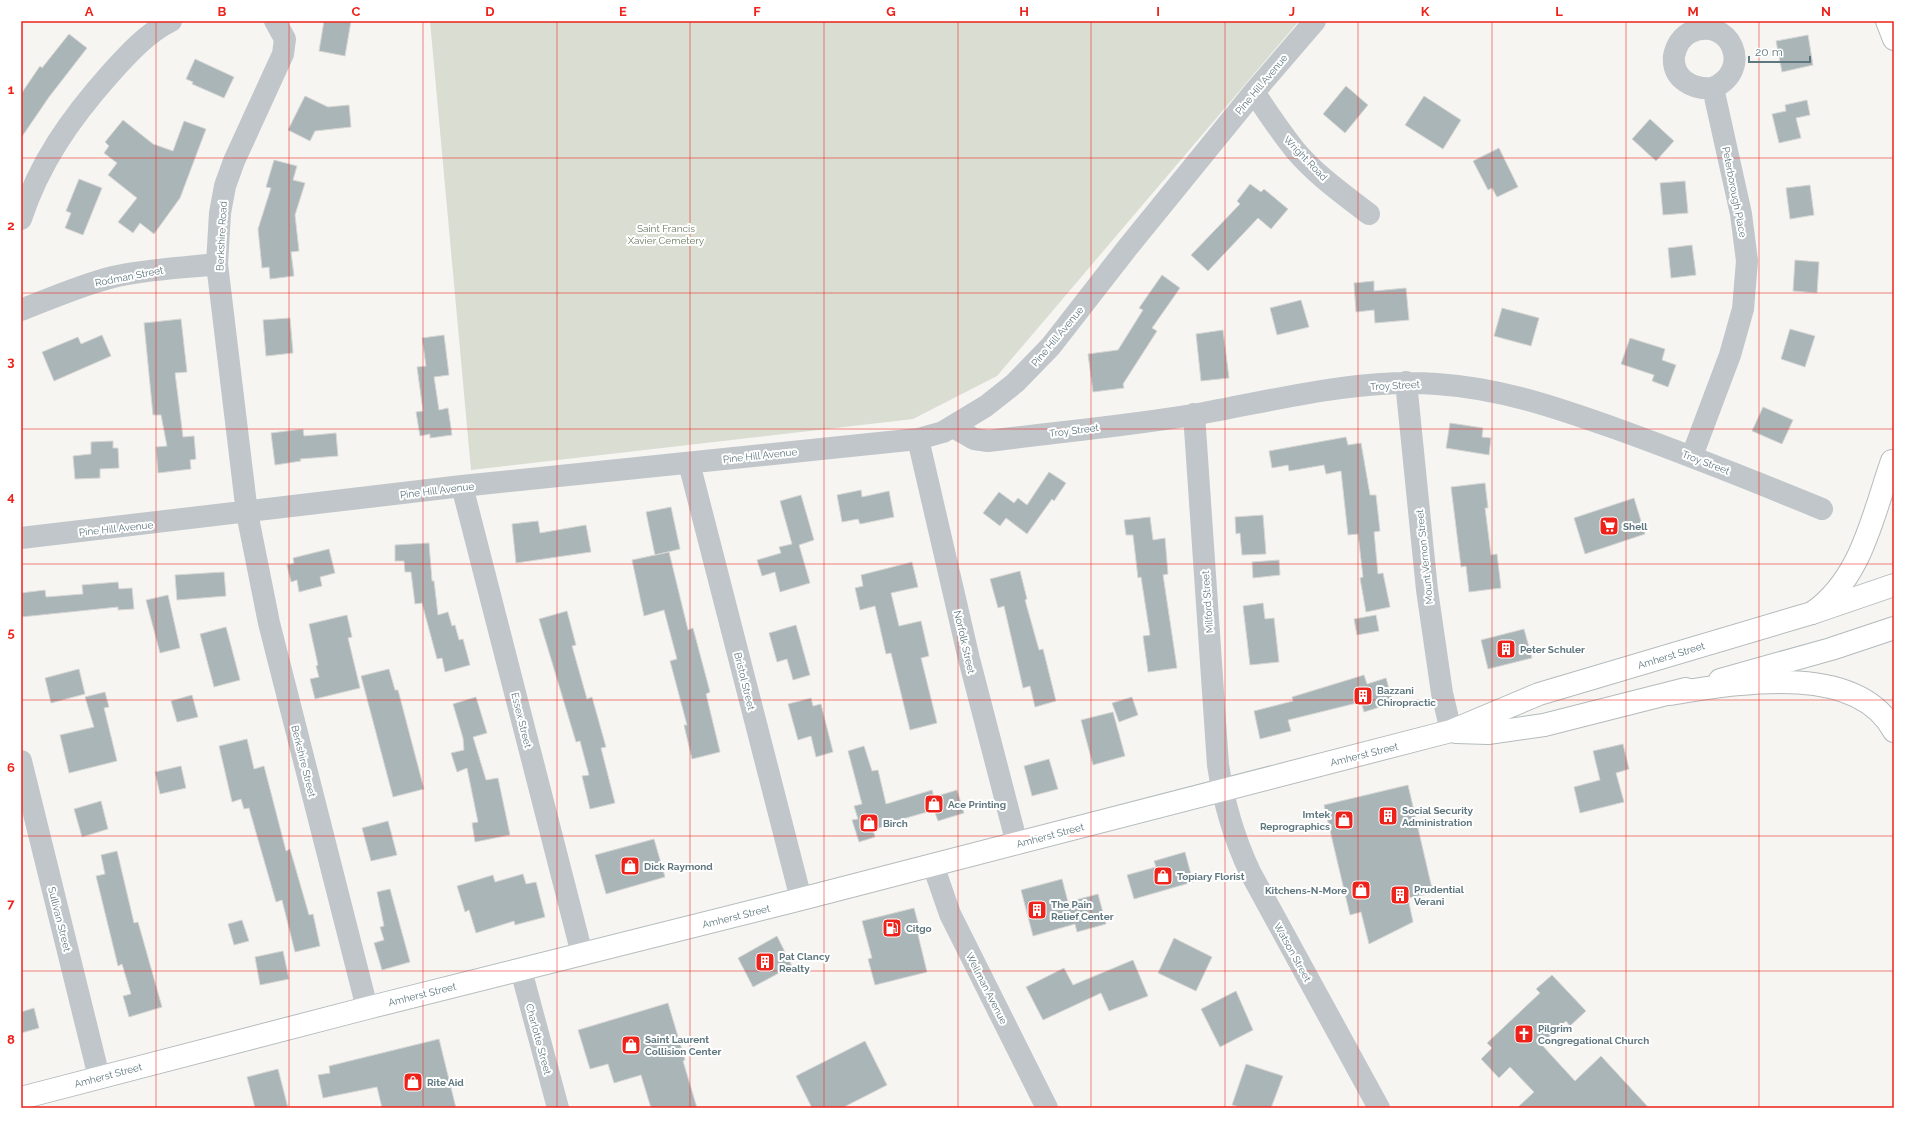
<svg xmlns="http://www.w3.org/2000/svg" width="1915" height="1129" viewBox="0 0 1915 1129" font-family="Raleway,sans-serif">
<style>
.green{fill:#d9ddd2}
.building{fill:#a9b5b7;stroke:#d7d6d4}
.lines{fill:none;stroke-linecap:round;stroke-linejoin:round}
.secondary-casing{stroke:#b3bbbd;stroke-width:24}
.primary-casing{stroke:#b4babc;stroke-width:24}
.motorway-casing{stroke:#b5babc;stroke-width:24}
.minor{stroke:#c0c6c9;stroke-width:22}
.secondary{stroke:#fff;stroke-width:22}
.primary{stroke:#fff;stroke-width:22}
.motorway{stroke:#fff;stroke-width:22}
.grid{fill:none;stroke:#ed221a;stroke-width:1;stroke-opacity:0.55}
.labels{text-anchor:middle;stroke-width:4;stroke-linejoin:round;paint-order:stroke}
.street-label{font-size:10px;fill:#5f777f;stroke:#fff}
.park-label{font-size:10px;fill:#6c7b62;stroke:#fff}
.poi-label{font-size:10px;font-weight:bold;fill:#5f777f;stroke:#fff;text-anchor:start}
.neatline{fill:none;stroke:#ed221a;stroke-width:1.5}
.grid-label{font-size:13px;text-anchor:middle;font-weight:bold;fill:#ed221a}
</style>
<rect width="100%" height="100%" fill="#f6f5f2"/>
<!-- green -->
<path class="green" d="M430,21H1299L997,376L913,419L471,470Z"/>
<!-- building -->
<path class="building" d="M324,21H351L345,56L319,51Z
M69,34L87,48L49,97L21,138V94L40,66L42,68Z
M1808,35L1813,65L1782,72L1776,41Z
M195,59L234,77L224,98L192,84L193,82L186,79Z
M1346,86L1368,105L1345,133L1323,114Z
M305,96L328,107L349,105L351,127L315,131L310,141L288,130Z
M1424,96L1461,120L1443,149L1405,125Z
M1807,100L1810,115L1796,118L1801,138L1779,143L1772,114L1786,111L1785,105Z
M1650,119L1674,141L1656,161L1632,139Z
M123,120L153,144L173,151L184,121L206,129L180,198L154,234L140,223L133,233L118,222L137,198L108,175L117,163L104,153L109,146L105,142Z
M1499,148L1518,187L1497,197L1492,188L1488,190L1473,161Z
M274,160L297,166L293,180L305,183L295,215L299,251L291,252L294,276L270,279L269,267L262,268L258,229L271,188L266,187Z
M79,179L102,188L83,235L65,228L71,213L66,211Z
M1685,181L1688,213L1663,215L1660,183Z
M1250,184L1261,192L1264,189L1288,209L1271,229L1258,218L1208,271L1191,255L1240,204L1237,201Z
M1810,185L1814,215L1790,219L1786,188Z
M1692,245L1696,275L1671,278L1668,248Z
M1795,260L1819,262L1817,293L1793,291Z
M1162,275L1180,288L1152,328L1157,331L1123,384L1124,388L1093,392L1088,354L1118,350L1143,310L1139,308Z
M1374,281V291L1406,288L1409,320L1375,323L1374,310L1356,312L1354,283Z
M1301,300L1309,327L1277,335L1270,308Z
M1502,308L1539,318L1531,346L1494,336Z
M290,318L293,353L266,356L263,320Z
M181,319L187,372L175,373L183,437L194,436L196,459L190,460L191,469L158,473L156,447L167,446L161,415H153L144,323Z
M1790,329L1815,336L1805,367L1781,359Z
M1223,330L1229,378L1201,381L1196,334Z
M102,335L111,356L54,381L42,352L78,337L81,344Z
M444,335L449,375L434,377L439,410L448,408L452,435L430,438V434L420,436L416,412L423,411L417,367L426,366L422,338Z
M1630,338L1665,349L1662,360L1676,365L1668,387L1652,381L1654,375L1621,364Z
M1763,407L1793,420L1782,444L1752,431Z
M1450,423L1483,428L1482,437L1491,438L1489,455L1446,448Z
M303,429L304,436L336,433L338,456L300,459L301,461L275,465L271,433Z
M1346,437L1348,445L1361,443L1370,495H1376L1380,531L1374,532L1378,574L1383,573L1390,607L1366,612L1360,578L1363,577L1358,534L1348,535L1341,471L1326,474L1324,465L1289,471L1288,465L1272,468L1269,451Z
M113,441V448H118L119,468L100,469V478L75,479L73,456L91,454V442Z
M1049,472L1066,483L1054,501L1052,499L1027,534L1006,518L1000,526L983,513L999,492L1014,503L1018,498L1027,505Z
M1485,483L1488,508H1485L1491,555L1497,554L1501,588L1469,592L1466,566L1461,567L1451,487Z
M861,490L862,497L889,491L894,517L860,524L858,519L842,522L837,495Z
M801,495L814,540L799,545L810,583L780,592L775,572L762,576L757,560L781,553L779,547L792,544L780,501Z
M1634,498L1645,534L1585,554L1574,518Z
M671,507L680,549L655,555L646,512Z
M1263,515L1266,554L1242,555L1240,533L1236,534L1235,517Z
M1150,517L1153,540L1165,538L1168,574L1163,575L1177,668L1148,672L1143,636L1150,635L1141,577L1138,578L1133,535H1126L1124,520Z
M538,521L540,533L586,525L591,552L516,563L512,524Z
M429,543L432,581H434L438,615L448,612L452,626L455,625L459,640L463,639L470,665L445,672L442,658L437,659L422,603L415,604L411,572H405L404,561H395V545Z
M329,549L335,573L320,577L322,586L299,592L297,580L291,582L287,565L294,563L293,558Z
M669,552L688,630L693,628L706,677L710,692L706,694L720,752L692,759L684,725H687L670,661L677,659L664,610L644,616L632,560Z
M1279,560L1280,575L1253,578L1252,562Z
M912,562L918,587L891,593L899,626L921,621L929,656L921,658L937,723L910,730L891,653L886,654L875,606L860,610L855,588L863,586L861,575Z
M1020,571L1027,599L1025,600L1039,650L1043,649L1056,701L1035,707L1030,686L1023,688L1004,606L998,608L990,579Z
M224,572L226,596L177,600L175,575Z
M118,582L119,589L132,588L134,609L118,610V607L21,617V593L45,590L46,597L83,594L82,585Z
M168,595L180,648L160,653L146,600Z
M1263,603L1265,619L1274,618L1279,662L1250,665L1243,606Z
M567,611L576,645L572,646L587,699L592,697L606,747L601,748L615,803L590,809L582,776L589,775L580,741L576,742L539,619Z
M347,615L352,637L348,638L360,688L315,699L310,679L319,677L316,666L318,665L309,624Z
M1376,615L1379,631L1357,635L1354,619Z
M796,625L810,675L793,680L787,659L777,662L769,633Z
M226,627L240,680L214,687L200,634Z
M1524,629L1532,658L1488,669L1481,640Z
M79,669L85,694L51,703L45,678Z
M389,669L395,690H398L424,789L393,797L361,676Z
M1364,675L1367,684L1386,678L1393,703L1364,712L1361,702L1288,720L1291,731L1260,739L1254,711L1293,701L1292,697Z
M105,692L109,707L104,708L117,761L69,773L60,735L94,727L85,697Z
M192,695L198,717L177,722L171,701Z
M476,697L487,733L473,737L486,780L498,778L510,835L475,842L472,823L478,822L467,768L457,772L451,753L464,750L463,738L453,704Z
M1132,697L1138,715L1119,722L1112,703Z
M811,698L813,706L821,704L833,752L816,757L811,736L798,740L788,704Z
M1113,712L1125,756L1093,765L1081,720Z
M247,739L254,769L264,766L286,851L290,849L309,915L313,914L320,946L295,952L282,900L276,902L249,808L244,809L241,799L232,802L219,746Z
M1623,744L1629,769L1616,773L1624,802L1580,813L1574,787L1600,780L1593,751Z
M864,746L872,771L878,770L886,804L932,790L934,797L957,790L964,813L938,821L934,810L885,824V826L873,830L875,837L859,842L852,820L858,819L854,806L862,804L848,751Z
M1049,759L1058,789L1032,796L1024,766Z
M181,766L186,788L160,794L155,772Z
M1408,785L1433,893L1408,898L1413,922L1369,944L1361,912L1350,915L1324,805Z
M101,801L108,829L82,837L74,809Z
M388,821L397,855L371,861L362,828Z
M654,839L665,877L606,894L595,855Z
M117,851L134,923L138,922L162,1007L129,1017L123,996L131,994L122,964L118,966L96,876L105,874L101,855Z
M1185,852L1193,882L1134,899L1127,875L1156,867L1154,861Z
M523,874L526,884L536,882L545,917L515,925L514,921L476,933L469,910L465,912L457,886L493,875L495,882Z
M1062,879L1068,902L1098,894L1106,924L1077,932L1075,924L1033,936L1021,890Z
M390,889L410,962L382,970L374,943L384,940L380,927L384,926L377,892Z
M914,908L921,934L918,935L927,972L875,985L868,959L872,958L862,921Z
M242,920L249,941L234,945L228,924Z
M777,936L792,966L753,987L738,958Z
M1174,938L1212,957L1196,991L1158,973Z
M283,951L289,979L260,985L255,957Z
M1133,960L1148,996L1109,1011L1101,993L1043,1020L1026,987L1064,968L1073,985Z
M1552,975L1586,1011L1570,1026L1566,1021L1541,1044L1575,1081L1601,1056L1649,1108H1517L1534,1092L1510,1067L1499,1078L1481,1059L1492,1048L1487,1043L1540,993L1536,989Z
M1236,991L1253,1030L1220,1047L1201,1009Z
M668,1003L685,1060L683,1061L697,1108H651L641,1075L614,1083L608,1064L590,1069L578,1030Z
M34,1008L39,1028L21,1033V1012Z
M439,1039L456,1108H382L377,1087L323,1098L318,1075L330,1073L329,1066Z
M865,1041L887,1085L842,1108H812L796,1076Z
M1246,1064L1283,1076L1271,1108H1243L1232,1105Z
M278,1069L288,1108H255L247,1077Z"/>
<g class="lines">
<!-- secondary casing -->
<g class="secondary-casing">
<path id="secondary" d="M1720,680L1831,649L1894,628
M1456,732L1488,733L1544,725L1686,689
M21,1098L367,1008L801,899L1451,731L1539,694L1812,613L1894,585"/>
</g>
<!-- primary casing -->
<g class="primary-casing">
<path id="primary" d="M1669,694C1733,684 1856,660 1894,731"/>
</g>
<!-- motorway casing -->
<g class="motorway-casing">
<path id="motorway" d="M1887,21L1894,39
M1812,613C1862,579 1873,514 1892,461"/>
</g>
<!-- minor -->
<path class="minor" d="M275,21L285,39L283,54L234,161L225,186L220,213L217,264L247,513L269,623L367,1008
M1254,92C1267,112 1280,131 1295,150C1316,175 1343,194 1369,214
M21,219C39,163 71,118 110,74C128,54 147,33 171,21
M21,310C52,298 81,285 113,277C147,269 183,268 217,264
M1406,382L1427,590L1442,693L1451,731
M1194,414L1218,765C1224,804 1233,836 1250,872L1379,1108
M953,427L974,439L988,441C1058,432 1128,426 1198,414C1276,400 1358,378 1437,384C1500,388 1558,408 1617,429C1686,454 1754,481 1822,509
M918,439L969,659L1017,844
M1692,456L1730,355L1743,309L1747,261L1741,214L1713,88C1755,69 1729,15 1691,32C1682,36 1676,46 1674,56C1672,79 1693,90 1713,88
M689,463L801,899
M462,486L582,954
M21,538L462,486L918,439L943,432L986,406L1015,383L1051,346L1128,247L1254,92L1315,21
M21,761L99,1077
M933,865L950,914L1047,1108
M521,970L558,1108"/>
<!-- secondary -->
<use href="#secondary" class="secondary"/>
<!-- primary -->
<use href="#primary" class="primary"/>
<!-- motorway -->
<use href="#motorway" class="motorway"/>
</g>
<!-- grid -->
<path class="grid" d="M156,21V1108M289,21V1108M423,21V1108M557,21V1108M690,21V1108M824,21V1108M958,21V1108M1091,21V1108M1225,21V1108M1358,21V1108M1492,21V1108M1626,21V1108M1759,21V1108M21,158H1894M21,293H1894M21,429H1894M21,564H1894M21,700H1894M21,836H1894M21,971H1894"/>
<!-- icons -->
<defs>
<g id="supermarket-square" transform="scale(1)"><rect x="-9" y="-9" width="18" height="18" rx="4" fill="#ed221a" stroke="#fff"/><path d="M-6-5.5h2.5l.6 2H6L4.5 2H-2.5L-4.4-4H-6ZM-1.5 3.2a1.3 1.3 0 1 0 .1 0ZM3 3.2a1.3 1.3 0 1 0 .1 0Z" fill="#fff"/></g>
<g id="building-square" transform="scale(1)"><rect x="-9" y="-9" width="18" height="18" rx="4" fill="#ed221a" stroke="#fff"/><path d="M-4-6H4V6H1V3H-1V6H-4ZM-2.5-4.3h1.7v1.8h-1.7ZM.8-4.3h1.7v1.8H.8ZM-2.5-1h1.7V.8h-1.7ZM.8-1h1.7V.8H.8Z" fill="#fff"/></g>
<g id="shop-square" transform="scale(1)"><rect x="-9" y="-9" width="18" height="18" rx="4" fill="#ed221a" stroke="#fff"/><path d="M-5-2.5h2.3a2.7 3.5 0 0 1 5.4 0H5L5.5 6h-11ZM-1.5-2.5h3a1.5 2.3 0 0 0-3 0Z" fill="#fff"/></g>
<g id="fuel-square" transform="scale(1)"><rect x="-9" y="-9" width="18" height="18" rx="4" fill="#ed221a" stroke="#fff"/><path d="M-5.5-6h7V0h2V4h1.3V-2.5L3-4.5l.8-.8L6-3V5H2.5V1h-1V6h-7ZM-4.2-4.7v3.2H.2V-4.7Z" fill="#fff"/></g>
<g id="church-square" transform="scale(1)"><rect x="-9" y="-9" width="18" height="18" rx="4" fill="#ed221a" stroke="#fff"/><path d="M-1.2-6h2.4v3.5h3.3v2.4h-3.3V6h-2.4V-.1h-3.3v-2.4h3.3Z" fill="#fff"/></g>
</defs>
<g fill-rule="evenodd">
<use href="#supermarket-square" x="1609" y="526"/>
<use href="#building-square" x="1506" y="649"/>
<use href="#building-square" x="1363" y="696"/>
<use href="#shop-square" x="934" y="804"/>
<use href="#building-square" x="1388" y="816"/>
<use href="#shop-square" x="1344" y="820"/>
<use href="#shop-square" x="869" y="823"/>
<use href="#shop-square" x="630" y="866"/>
<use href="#shop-square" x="1163" y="876"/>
<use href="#shop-square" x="1361" y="890"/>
<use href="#building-square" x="1400" y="895"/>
<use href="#building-square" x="1037" y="910"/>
<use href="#fuel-square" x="892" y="928"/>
<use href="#building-square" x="765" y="962"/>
<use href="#church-square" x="1524" y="1034"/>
<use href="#shop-square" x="631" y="1045"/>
<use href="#shop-square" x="413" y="1082"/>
</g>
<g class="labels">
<!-- street labels -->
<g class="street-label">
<text transform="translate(1261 84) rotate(-50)" y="4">Pine Hill Avenue</text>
<text transform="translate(1306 158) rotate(46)" y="4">Wright Road</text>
<text transform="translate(1735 192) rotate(79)" y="4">Peterborough Place</text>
<text transform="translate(221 236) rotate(-87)" y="4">Berkshire Road</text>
<text transform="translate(129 276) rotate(-11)" y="4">Rodman Street</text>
<text transform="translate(1057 336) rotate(-50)" y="4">Pine Hill Avenue</text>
<text transform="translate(1395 385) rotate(-3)" y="4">Troy Street</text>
<text transform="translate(1074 430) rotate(-7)" y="4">Troy Street</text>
<text transform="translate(760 455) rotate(-6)" y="4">Pine Hill Avenue</text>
<text transform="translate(1706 462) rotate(21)" y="4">Troy Street</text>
<text transform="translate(437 490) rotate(-7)" y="4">Pine Hill Avenue</text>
<text transform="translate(116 528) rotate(-6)" y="4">Pine Hill Avenue</text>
<text transform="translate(1424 557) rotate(-96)" y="4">Mount Vernon Street</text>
<text transform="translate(1207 602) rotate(-94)" y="4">Milford Street</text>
<text transform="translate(965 642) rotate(77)" y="4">Norfolk Street</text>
<text transform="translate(1671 655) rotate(-17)" y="4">Amherst Street</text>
<text transform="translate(745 681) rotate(76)" y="4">Bristol Street</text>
<text transform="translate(522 720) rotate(76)" y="4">Essex Street</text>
<text transform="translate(1364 754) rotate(-14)" y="4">Amherst Street</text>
<text transform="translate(304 761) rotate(76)" y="4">Berkshire Street</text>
<text transform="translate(1050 835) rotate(-15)" y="4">Amherst Street</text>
<text transform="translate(736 916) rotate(-14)" y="4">Amherst Street</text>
<text transform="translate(60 919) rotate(76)" y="4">Sullivan Street</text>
<text transform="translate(1293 952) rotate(61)" y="4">Watson Street</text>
<text transform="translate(987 988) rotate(63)" y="4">Wellman Avenue</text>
<text transform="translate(422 994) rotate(-14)" y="4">Amherst Street</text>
<text transform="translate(539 1039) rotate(75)" y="4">Charlotte Street</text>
<text transform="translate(108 1075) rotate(-15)" y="4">Amherst Street</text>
</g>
<!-- park labels -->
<g class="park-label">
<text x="666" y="232">Saint Francis<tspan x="666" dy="12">Xavier Cemetery</tspan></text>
</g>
<!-- poi labels -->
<g class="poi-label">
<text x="1623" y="530">Shell</text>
<text x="1520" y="653">Peter Schuler</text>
<text x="1377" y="694">Bazzani<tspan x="1377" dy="12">Chiropractic</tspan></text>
<text x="948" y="808">Ace Printing</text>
<text x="1402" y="814">Social Security<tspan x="1402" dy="12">Administration</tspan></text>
<text x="1330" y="818" text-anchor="end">Imtek<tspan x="1330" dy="12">Reprographics</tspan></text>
<text x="883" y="827">Birch</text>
<text x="644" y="870">Dick Raymond</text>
<text x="1177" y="880">Topiary Florist</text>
<text x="1414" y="893">Prudential<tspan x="1414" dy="12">Verani</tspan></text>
<text x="1347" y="894" text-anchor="end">Kitchens-N-More</text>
<text x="1051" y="908">The Pain<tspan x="1051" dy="12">Relief Center</tspan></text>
<text x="906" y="932">Citgo</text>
<text x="779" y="960">Pat Clancy<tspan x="779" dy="12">Realty</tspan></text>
<text x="1538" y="1032">Pilgrim<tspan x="1538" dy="12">Congregational Church</tspan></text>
<text x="645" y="1043">Saint Laurent<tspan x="645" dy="12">Collision Center</tspan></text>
<text x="427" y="1086">Rite Aid</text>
</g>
</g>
<!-- border -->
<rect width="1915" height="1129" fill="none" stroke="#ffffff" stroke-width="44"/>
<!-- scale -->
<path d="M1749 56v6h61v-6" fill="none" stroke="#5f777f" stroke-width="2"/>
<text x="1755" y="56" font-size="12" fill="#5f777f" stroke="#ffffff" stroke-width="3" paint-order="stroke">20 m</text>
<rect x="22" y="22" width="1871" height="1085" class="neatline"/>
<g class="grid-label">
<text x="89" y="16">A</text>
<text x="222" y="16">B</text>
<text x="356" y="16">C</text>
<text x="490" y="16">D</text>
<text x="623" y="16">E</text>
<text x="757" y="16">F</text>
<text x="891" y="16">G</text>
<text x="1024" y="16">H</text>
<text x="1158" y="16">I</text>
<text x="1292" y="16">J</text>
<text x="1425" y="16">K</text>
<text x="1559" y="16">L</text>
<text x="1693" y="16">M</text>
<text x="1826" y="16">N</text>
<text x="11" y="94">1</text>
<text x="11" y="230">2</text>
<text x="11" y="366">3</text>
<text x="11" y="501">4</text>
<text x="11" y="637">5</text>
<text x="11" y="772">6</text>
<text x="11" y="908">7</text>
<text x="11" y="1044">8</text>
</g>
</svg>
